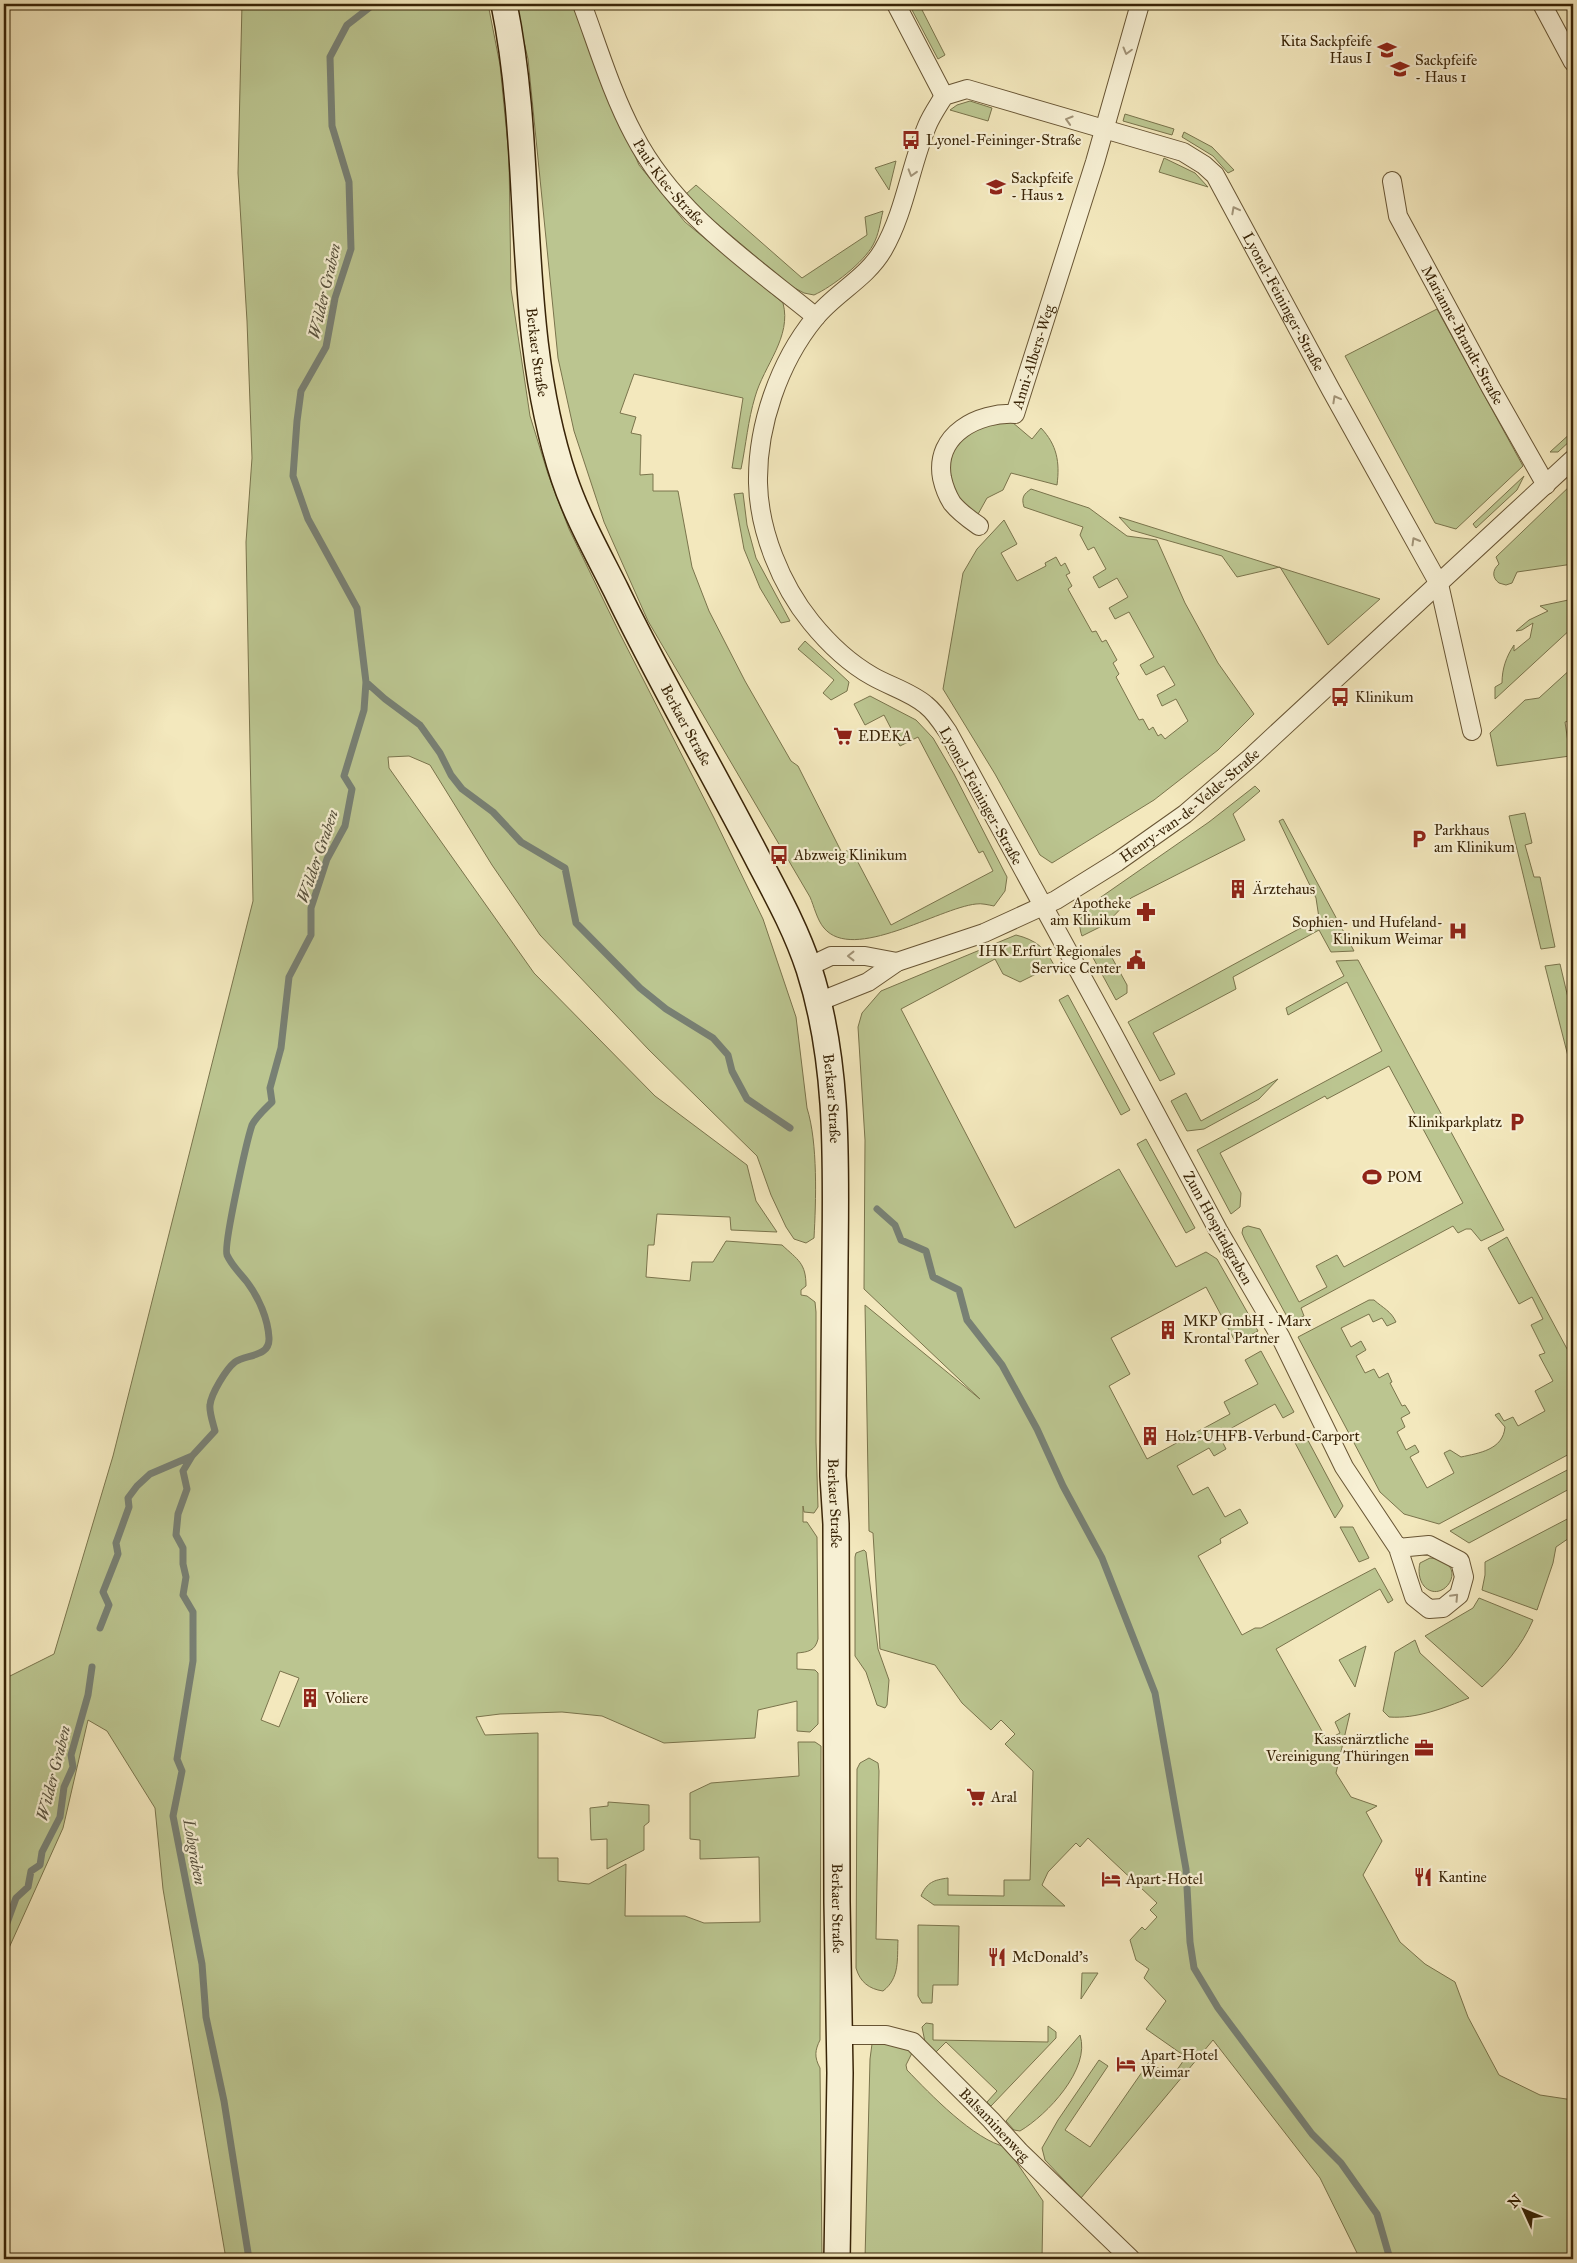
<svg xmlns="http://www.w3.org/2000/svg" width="1577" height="2263" viewBox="0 0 1577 2263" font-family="'IM FELL Great Primer',serif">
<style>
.green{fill:#bbc590;stroke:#7a744c;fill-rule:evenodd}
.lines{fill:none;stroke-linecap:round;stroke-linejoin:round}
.stream{stroke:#788074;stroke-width:7}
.street-casing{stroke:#685534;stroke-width:20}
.secondary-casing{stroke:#392407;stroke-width:28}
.street{stroke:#f7f0d4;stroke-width:18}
.secondary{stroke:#f7f0d4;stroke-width:25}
.oneway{stroke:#a29478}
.labels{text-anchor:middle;stroke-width:4.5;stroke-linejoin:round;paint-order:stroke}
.poi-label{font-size:15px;fill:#392407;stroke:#f7f0d4;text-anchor:start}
.street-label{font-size:15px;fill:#392407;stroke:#f7f0d4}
.water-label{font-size:16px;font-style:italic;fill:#58523e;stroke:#f7f0d4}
</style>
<rect width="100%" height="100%" fill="#f3e8bd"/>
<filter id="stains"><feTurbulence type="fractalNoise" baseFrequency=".004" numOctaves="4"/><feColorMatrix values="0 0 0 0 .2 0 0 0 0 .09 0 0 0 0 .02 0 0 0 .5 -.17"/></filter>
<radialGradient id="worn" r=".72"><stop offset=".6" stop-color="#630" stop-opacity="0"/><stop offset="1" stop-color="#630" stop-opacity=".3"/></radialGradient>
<!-- green -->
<path class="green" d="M242,4H488L500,65L509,156L511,289L530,416L548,474L569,529L619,632L714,818L763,919L796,1017L807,1108C818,1143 816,1201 814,1238L806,1243L794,1239L786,1227L771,1195L757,1156L649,1050L540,935L492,865L430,765L409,756L388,757L389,768L534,973L655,1096L747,1165L756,1201L777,1232L731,1230L730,1217L657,1214L654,1245H648L646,1277L690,1281L692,1262H713L726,1241L782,1245C798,1260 806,1263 806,1286L801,1290V1295L807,1296L815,1302L816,1312V1442L818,1507L814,1513L804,1512L803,1506V1522H807L817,1537L818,1639C815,1651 808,1652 797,1653V1669L815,1670L818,1673V1724L810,1732L797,1731V1701L758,1710L755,1738L664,1743L602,1716L562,1712L500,1714L476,1717L485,1735L538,1733V1858H558V1881L589,1884L626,1864L625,1916H685L704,1923L760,1922L759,1857L700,1859V1840L690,1839V1793L711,1783L799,1776L798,1742H815L821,1746L820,2040C815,2050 814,2057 820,2068L822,2259H226L163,1889L155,1808L107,1731L88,1720L63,1828L4,1959V1679L54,1654L113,1456L253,901L246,542L252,458L247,321L238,173ZM280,1671L299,1678L279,1727L261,1720Z
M515,4H573L599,73L639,165L685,222L783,303C792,337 764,365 755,397C748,420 746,445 741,469L732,468L743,398L634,374L620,413L636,417L631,433L641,435L640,475L653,474V491H678L692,567L709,611L745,681L791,761L798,766L842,853L851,849L891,925L993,871L983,851L979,853L918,737L900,746L884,715L865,725L854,704L870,696L916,720L933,738L954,774L1007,877L1005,891L994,906C989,905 981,903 976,904C939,908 853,963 824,928C817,920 814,906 810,897L648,621L604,522L574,431L558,358L528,59Z
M920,6L945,55L938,59L912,10Z
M970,101L992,108L988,121L950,110L957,105Z
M1125,114L1174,129L1172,135L1123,121Z
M1184,132L1212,147L1234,170L1228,173L1213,156L1182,137Z
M1164,158L1195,173L1208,187L1159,172Z
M896,161L889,190L875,168Z
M696,185L802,278L867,235L865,217L883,211C880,223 879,234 873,245C864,262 832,287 814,295L804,293L791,286L696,206L686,194Z
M1437,309L1523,466L1456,529L1435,523L1345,356Z
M1012,422L1032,439L1041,428C1057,445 1060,462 1057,485L1011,473L1003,490L987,498L977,516L956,497L947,465L949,453L975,425Z
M1573,431V438L1558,452H1550Z
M1524,476L1517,490L1476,528L1473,524Z
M1573,483V564L1517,572L1512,583L1506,585L1499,583C1492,578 1492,570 1499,564L1496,557Z
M1031,489L1089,508L1127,536L1157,540L1185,603L1218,663L1254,714L1218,750L1154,800L1052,863L1040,855L995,774L943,689L963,573L977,549L1004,520L1017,544L1001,553L1017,581L1046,566L1045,563L1056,557L1061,566L1065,563L1070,573L1066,575L1072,586L1068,589L1092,632L1096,631L1102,642L1106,640L1117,660L1113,663L1119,674L1116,677L1139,720L1143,719L1149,730L1153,727L1158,736L1161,734L1165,739L1188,721L1176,699L1162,706L1157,695L1175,685L1164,666L1146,675L1140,665L1154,657L1129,612L1115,619L1109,608L1128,597L1117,578L1099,588L1093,577L1106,569L1094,547L1088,550L1080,535L1083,527L1024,507C1021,497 1024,494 1031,489Z
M743,493L747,525L756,558L790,621L781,623L760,588L744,549L734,494Z
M1119,517L1380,599L1328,645L1280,567L1237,577L1222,556L1131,530Z
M1573,599V627L1495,699V687L1502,683C1502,669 1506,657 1514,645V651L1530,638L1533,623L1522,630L1516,631L1529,620L1548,611L1540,606Z
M805,641L849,682L847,691L831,700L823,693L834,680L798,649Z
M1573,667V720L1565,722L1570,756L1497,766L1490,733L1525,700L1539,698Z
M1255,786L1260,791L1233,814L1245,840L1131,898L1106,924L1082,936C1077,922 1081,913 1091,904L1209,822Z
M1525,813L1532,843L1525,845L1534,877H1540L1555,947L1541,949L1509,816Z
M1283,819L1354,951L1331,952L1319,930L1233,977L1236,989L1153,1033L1175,1074L1160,1081L1128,1022L1319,918L1316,898L1279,821Z
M1016,935C1036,940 1045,948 1054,965L1020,982L1003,974L995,959L901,1009L1015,1228L1119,1169L1176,1267L1206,1252L1217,1259L1258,1331L1236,1343L1206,1287L1111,1338L1130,1374L1109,1386L1147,1459L1230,1414L1224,1402L1258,1384L1245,1360L1261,1351L1294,1412L1283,1418L1275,1404L1219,1435L1226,1449L1214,1456L1209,1448L1177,1466L1193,1495L1208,1487L1225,1517L1240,1509L1248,1523L1220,1539L1221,1543L1198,1556L1242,1635L1255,1628H1261L1375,1568L1393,1600L1388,1603L1380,1589L1276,1649L1327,1740L1340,1733L1335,1722L1350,1713L1336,1773L1351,1797L1377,1806L1366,1812L1382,1841L1363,1875L1400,1942L1425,1964L1455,1982L1468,2017L1499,2075L1540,2095L1573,2100V2259H1360L1320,2178L1213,2040L1081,2198L1045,2160L1042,2148L1058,2120L1099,2060L1108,2066L1065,2130L1090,2147L1149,2062L1172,2077L1186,2057L1146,2029L1166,2001L1144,1978L1149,1969L1136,1960L1130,1940L1142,1927L1145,1930L1157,1917L1150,1910L1157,1903L1088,1838L1080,1847L1076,1843L1048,1872L1042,1885L1065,1906L934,1905L921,1896C927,1882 934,1880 948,1878V1895L1004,1896V1880H1030L1033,1771L1005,1744L1015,1734L1001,1720L991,1730L962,1703L935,1665L880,1649L873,1533L869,1531L865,1305L980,1399L864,1289L865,1140L858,1027L862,1013L881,991Z
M1105,945L1127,985V993L1116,1000L1091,954Z
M1358,960L1504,1230L1481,1241L1471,1229H1466L1458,1233L1453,1226L1301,1308L1304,1316L1290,1322L1245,1240L1242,1233L1243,1228L1248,1226L1260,1229L1299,1302L1327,1287L1316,1266L1337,1255L1344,1267L1463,1203L1389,1066L1327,1099L1325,1096L1220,1153L1241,1193L1240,1207L1231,1214L1197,1150L1382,1051L1347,982L1288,1015L1286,1008L1344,976L1336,961Z
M1560,964L1573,1019V1068H1571L1545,966Z
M1068,995L1130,1110L1121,1115L1059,1000Z
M1278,1079L1259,1099L1204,1129L1187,1131L1171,1101L1186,1093L1201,1121Z
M1146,1139L1195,1228L1186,1233L1137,1144Z
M1507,1237L1573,1360V1452L1439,1524L1404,1514L1380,1492L1298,1337L1369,1300H1374C1383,1308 1391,1311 1396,1322L1387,1326L1382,1318L1373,1322L1369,1314L1341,1328L1351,1347L1361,1341L1366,1350L1356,1356L1365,1373L1374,1369L1379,1378L1388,1373L1392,1382L1390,1383L1402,1406L1405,1405L1410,1413L1401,1418L1405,1427L1397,1432L1406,1450L1415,1445L1419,1452L1410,1457L1427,1488L1454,1473L1444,1453L1450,1450L1461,1457C1479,1453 1503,1450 1505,1427L1495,1415L1499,1413L1504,1421L1513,1417L1518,1426L1545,1411L1535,1391L1553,1381L1539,1355L1545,1353L1531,1325L1543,1319L1532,1297L1519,1304L1488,1248Z
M1304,1433L1343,1506L1335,1518L1293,1439Z
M1573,1467V1487L1469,1543L1450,1531Z
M1573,1516L1572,1536L1556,1547L1553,1563L1537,1610L1482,1590L1485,1575V1562Z
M1340,1527H1353L1369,1558L1359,1562Z
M864,1550L866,1552L878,1649L889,1680L887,1705L885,1708L877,1705L866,1672L855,1656V1557L856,1553Z
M1430,1558C1473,1562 1443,1607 1424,1586C1419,1580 1418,1570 1420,1563Z
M1479,1598L1533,1620C1522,1646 1503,1668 1482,1687L1425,1636L1473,1608Z
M1415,1640L1420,1653L1469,1698C1444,1708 1417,1719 1389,1717L1383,1711L1395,1652Z
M1366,1646L1355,1687L1339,1660Z
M869,1758L878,1763L879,1771L876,1939L898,1940C897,1959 900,1978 883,1991C869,1989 860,1982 856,1968L857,1769L860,1763Z
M608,1802L649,1805V1822L644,1826V1850L607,1869V1839L591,1840L590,1808L608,1806Z
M918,1925L959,1926L958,1985H933L932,2003H922L918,1996Z
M1082,1973H1098L1081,1999Z
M926,2023L933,2024V2040L1048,2042V2026L1056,2032V2038L991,2106L987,2102L997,2091L946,2042L936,2052L925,2042L922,2027Z
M1080,2035C1091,2069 1047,2115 1020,2131L1014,2130L1006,2121Z
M876,2040L901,2045L912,2053L906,2065L907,2070C930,2094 974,2140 1006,2147L1043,2201L1042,2259H865L870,2059L872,2044Z"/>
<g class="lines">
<!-- stream -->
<path class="stream" d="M366,682L385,699L420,725L440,753L451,775L462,789L493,812L521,842L565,868L576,923L640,988L666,1009L713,1038L728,1055L732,1071L747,1099L790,1128
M877,1209L895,1225L901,1240L926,1251L933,1277L959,1290L967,1320L1002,1365L1037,1429L1063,1486L1102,1558L1155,1693L1186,1869L1190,1942L1194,1968L1218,2008L1312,2134L1341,2163L1377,2214L1390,2259
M192,1456L183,1471L187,1489L178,1514L176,1535L183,1548V1564L186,1577L183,1595L193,1612V1661L177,1759L182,1771L173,1816L202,1964L206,2017L224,2101L249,2259
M100,1628L109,1605L103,1592L118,1554L116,1543L129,1507L128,1498L137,1486L150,1474L192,1456L215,1431C213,1423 209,1412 210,1405C211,1394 226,1369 235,1362C245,1354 270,1358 269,1338C268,1319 259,1298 247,1282C240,1273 232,1266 227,1255C223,1246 247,1140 252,1125C256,1117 265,1109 272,1102L270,1088L281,1048L289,977L311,935V908L327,859L345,826L352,789L344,776L364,710L366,682L357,608L308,519L293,476L297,421L301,391L326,347L335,298L351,249L349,182L332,126L330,57L347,25L374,4
M4,1931L16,1898L28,1887L31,1871L40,1865L42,1852L60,1817L64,1787L73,1767L71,1755L88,1695L92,1667"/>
<!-- street casing -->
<g class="street-casing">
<g id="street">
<path id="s1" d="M582,4C598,47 612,94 634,135C675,214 749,262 816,317"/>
<path d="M896,4L944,96"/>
<path d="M1542,4L1573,62"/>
<path id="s2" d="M1392,181L1398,216L1491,388L1546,485"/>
<path id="s3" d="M979,526C969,519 960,513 952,503C947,495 944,487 942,478C934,434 979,412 1015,414L1095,162L1140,4"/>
<path d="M808,967L831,956H865L897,962"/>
<path id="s4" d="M818,1002L868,982L897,962L984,933L1056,900L1117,862L1185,814L1250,758L1573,459"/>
<path id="s5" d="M1398,1548L1429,1545L1460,1561L1464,1577L1459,1595L1443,1608L1429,1609L1414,1597L1398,1548L1344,1467L1280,1336L1218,1230L1111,1030L948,732C942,723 935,712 926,705C911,692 889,686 872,676C849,663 828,643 811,622C781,585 759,531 758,483C757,426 779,362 815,318C835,293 866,279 883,250C905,212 910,167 927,126C931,116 938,106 944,96L967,89L1183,152L1204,165L1215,175L1331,390L1439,584L1472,731"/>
<path id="s6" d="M838,2035H886L913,2042L991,2120L1020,2152L1131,2259"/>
</g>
</g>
<!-- secondary casing -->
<g class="secondary-casing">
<g id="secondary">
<path id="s7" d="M504,4C536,160 513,325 564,478C577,517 598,554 616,590C661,683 713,772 760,863C778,897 797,932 809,969C839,1062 836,1162 835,1259C834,1332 833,1404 833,1476L836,1524L837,1902L840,2073L837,2259"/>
</g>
</g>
<!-- street -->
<use href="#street" class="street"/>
<!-- secondary -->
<use href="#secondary" class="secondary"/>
</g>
<!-- one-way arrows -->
<defs><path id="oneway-chevron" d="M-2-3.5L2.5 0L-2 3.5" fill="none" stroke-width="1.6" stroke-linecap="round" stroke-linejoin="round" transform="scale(1.25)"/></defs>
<g class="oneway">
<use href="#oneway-chevron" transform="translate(1127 51) rotate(105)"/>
<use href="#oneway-chevron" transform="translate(1069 120) rotate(-163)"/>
<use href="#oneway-chevron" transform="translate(912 173) rotate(107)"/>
<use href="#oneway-chevron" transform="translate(1235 210) rotate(-118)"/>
<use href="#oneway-chevron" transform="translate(1336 399) rotate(-119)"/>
<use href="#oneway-chevron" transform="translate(1415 541) rotate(-120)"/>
<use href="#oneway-chevron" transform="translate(851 956) rotate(-180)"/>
<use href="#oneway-chevron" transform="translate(1455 1597) rotate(-47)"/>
</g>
<!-- icons -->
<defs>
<g id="school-bare" transform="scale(1.5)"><path d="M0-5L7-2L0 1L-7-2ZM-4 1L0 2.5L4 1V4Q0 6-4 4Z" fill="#8f2418" stroke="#f7f0d4" stroke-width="2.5" paint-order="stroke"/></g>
<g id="bus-bare" transform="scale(1.5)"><path d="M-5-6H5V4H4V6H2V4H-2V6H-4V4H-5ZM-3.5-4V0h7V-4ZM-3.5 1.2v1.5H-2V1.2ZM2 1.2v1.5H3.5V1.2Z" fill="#8f2418" stroke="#f7f0d4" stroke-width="2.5" paint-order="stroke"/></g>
<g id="supermarket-bare" transform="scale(1.5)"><path d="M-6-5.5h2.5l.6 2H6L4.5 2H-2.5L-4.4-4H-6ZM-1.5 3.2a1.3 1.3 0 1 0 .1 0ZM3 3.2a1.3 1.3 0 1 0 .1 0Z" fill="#8f2418" stroke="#f7f0d4" stroke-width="2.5" paint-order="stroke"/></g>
<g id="parking-bare" transform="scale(1.5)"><path d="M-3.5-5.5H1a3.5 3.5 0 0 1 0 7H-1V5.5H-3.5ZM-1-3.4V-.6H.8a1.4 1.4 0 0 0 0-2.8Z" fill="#8f2418" stroke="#f7f0d4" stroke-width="2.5" paint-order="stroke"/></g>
<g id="building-bare" transform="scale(1.5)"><path d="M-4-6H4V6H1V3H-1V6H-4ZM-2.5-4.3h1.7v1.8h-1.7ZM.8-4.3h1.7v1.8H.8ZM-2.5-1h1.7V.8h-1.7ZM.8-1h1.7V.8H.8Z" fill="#8f2418" stroke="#f7f0d4" stroke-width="2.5" paint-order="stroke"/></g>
<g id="pharmacy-bare" transform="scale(1.5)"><path d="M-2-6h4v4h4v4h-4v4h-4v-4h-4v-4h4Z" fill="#8f2418" stroke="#f7f0d4" stroke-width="2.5" paint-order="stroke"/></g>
<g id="hospital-bare" transform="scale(1.5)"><path d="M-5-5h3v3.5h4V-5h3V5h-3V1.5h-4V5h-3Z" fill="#8f2418" stroke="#f7f0d4" stroke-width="2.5" paint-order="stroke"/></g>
<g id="civic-bare" transform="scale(1.5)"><path d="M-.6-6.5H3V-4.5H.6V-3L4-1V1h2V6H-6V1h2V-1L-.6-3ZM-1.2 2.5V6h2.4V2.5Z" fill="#8f2418" stroke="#f7f0d4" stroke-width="2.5" paint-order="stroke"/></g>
<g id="stadium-bare" transform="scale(1.5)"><path d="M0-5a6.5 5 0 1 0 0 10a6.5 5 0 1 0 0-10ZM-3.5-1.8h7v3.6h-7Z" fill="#8f2418" stroke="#f7f0d4" stroke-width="2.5" paint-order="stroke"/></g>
<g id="office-bare" transform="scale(1.5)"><path d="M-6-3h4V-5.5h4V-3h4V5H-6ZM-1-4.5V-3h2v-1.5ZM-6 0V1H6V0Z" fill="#8f2418" stroke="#f7f0d4" stroke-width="2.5" paint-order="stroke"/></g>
<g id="restaurant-bare" transform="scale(1.5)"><path d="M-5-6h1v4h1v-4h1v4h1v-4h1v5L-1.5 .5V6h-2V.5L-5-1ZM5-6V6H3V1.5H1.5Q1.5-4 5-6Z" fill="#8f2418" stroke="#f7f0d4" stroke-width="2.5" paint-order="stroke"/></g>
<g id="hotel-bare" transform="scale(1.5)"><path d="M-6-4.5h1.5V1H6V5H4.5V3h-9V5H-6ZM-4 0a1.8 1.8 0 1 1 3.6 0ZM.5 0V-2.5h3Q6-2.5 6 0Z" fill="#8f2418" stroke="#f7f0d4" stroke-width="2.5" paint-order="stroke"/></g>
</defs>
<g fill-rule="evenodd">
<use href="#school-bare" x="1387" y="50"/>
<use href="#school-bare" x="1400" y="69"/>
<use href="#bus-bare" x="911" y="140"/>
<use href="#school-bare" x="996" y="187"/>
<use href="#bus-bare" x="1340" y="697"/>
<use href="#supermarket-bare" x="843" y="736"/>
<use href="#parking-bare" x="1419" y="839"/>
<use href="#bus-bare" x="779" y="855"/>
<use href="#building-bare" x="1238" y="889"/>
<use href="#pharmacy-bare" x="1146" y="912"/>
<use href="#hospital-bare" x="1458" y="931"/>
<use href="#civic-bare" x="1136" y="960"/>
<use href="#parking-bare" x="1517" y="1122"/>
<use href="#stadium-bare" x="1372" y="1177"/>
<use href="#building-bare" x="1168" y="1330"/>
<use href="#building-bare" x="1150" y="1436"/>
<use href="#building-bare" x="310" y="1698"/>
<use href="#office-bare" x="1424" y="1748"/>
<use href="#supermarket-bare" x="976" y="1797"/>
<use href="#restaurant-bare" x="1423" y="1877"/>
<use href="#hotel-bare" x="1111" y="1879"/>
<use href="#restaurant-bare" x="997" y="1957"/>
<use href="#hotel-bare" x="1126" y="2064"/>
</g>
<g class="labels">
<!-- poi labels -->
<g class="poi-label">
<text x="1372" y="46" text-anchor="end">Kita Sackpfeife<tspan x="1372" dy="17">Haus I</tspan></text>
<text x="1415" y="65">Sackpfeife<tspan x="1415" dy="17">- Haus 1</tspan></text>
<text x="926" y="145">Lyonel-Feininger-Straße</text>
<text x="1011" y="183">Sackpfeife<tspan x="1011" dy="17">- Haus 2</tspan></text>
<text x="1355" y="702">Klinikum</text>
<text x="858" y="741">EDEKA</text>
<text x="1434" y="835">Parkhaus<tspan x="1434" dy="17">am Klinikum</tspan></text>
<text x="794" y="860">Abzweig Klinikum</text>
<text x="1253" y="894">Ärztehaus</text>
<text x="1131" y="908" text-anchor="end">Apotheke<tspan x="1131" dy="17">am Klinikum</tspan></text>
<text x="1443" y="927" text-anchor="end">Sophien- und Hufeland-<tspan x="1443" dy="17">Klinikum Weimar</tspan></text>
<text x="1121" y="956" text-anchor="end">IHK Erfurt Regionales<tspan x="1121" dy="17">Service Center</tspan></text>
<text x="1502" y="1127" text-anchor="end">Klinikparkplatz</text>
<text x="1387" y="1182">POM</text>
<text x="1183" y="1326">MKP GmbH - Marx<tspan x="1183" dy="17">Krontal Partner</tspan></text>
<text x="1165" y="1441">Holz-UHFB-Verbund-Carport</text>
<text x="325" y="1703">Voliere</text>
<text x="1409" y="1744" text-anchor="end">Kassenärztliche<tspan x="1409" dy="17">Vereinigung Thüringen</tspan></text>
<text x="991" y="1802">Aral</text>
<text x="1438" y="1882">Kantine</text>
<text x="1126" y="1884">Apart-Hotel</text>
<text x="1012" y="1962">McDonald's</text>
<text x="1141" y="2060">Apart-Hotel<tspan x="1141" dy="17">Weimar</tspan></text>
</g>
<!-- street labels -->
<g class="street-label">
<text dy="5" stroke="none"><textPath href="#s1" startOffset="200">Paul-Klee-Straße</textPath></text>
<text dy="5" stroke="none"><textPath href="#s5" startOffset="2342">Lyonel-Feininger-Straße</textPath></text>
<text dy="5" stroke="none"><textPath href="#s2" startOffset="171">Marianne-Brandt-Straße</textPath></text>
<text dy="5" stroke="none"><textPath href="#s7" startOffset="350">Berkaer Straße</textPath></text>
<text dy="5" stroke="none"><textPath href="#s3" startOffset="235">Anni-Albers-Weg</textPath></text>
<text dy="5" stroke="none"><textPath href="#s7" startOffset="755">Berkaer Straße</textPath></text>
<text transform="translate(981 796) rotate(61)" y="5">Lyonel-Feininger-Straße</text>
<text dy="5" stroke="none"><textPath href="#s4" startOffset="424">Henry-van-de-Velde-Straße</textPath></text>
<text dy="5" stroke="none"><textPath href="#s7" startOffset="1160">Berkaer Straße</textPath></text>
<text transform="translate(1218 1228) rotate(61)" y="5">Zum Hospitalgraben</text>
<text dy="5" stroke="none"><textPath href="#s7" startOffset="1565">Berkaer Straße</textPath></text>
<text dy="5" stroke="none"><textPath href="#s7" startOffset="1970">Berkaer Straße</textPath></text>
<text dy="5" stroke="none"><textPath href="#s6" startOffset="192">Balsaminenweg</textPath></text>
</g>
<!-- water labels -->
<g class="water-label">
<text transform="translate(324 291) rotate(-77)" y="6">Wilder Graben</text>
<text transform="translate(317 856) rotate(-71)" y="6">Wilder Graben</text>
<text transform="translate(53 1773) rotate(-76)" y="6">Wilder Graben</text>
<text transform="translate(195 1852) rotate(80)" y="6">Lohgraben</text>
</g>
</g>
<!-- margin -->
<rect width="1577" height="2263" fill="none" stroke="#f3e8bd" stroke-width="20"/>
<rect x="5" y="5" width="1567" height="2253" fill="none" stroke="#392407" stroke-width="2.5"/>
<rect x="10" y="10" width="1557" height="2243" fill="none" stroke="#392407"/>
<!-- north arrow -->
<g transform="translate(1524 2210) rotate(314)" stroke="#f7f0d4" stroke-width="4" paint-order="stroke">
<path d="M0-4L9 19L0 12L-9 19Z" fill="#392407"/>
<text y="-8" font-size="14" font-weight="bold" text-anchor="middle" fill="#392407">N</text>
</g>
<rect width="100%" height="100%" filter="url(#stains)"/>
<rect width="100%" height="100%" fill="url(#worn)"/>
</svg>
